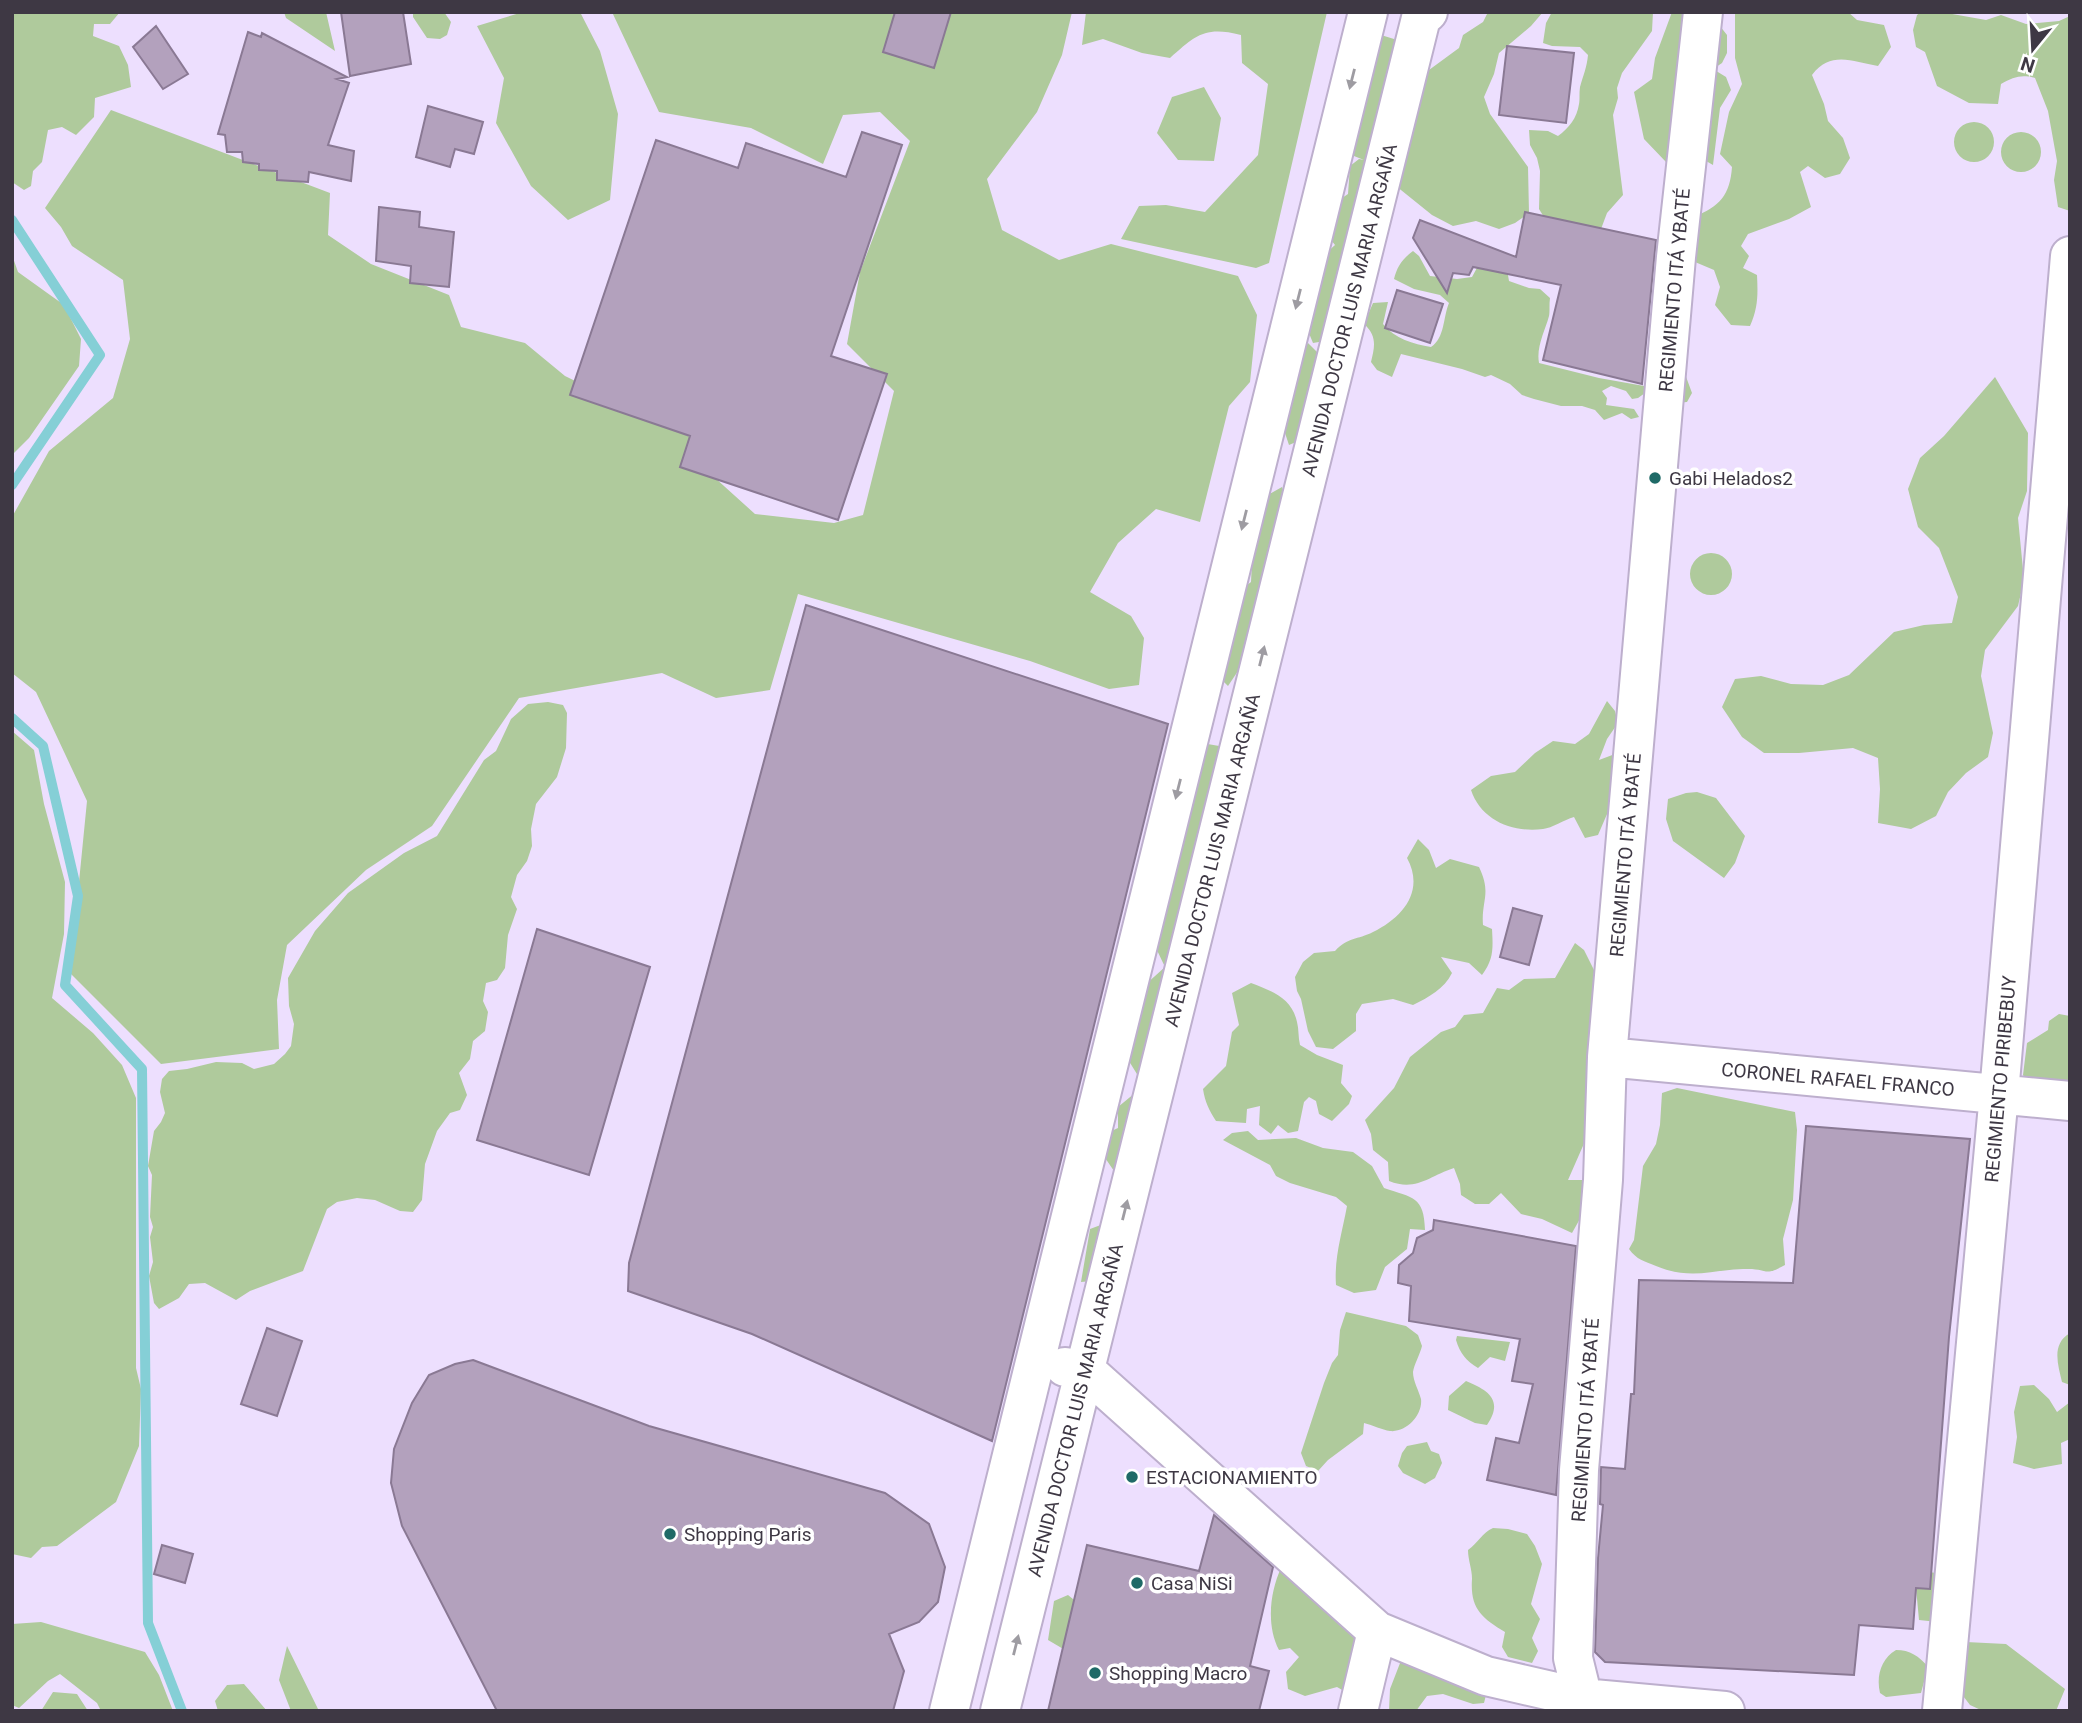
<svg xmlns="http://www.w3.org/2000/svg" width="2082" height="1723" viewBox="0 0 2082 1723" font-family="Roboto,sans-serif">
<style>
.green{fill:#afca9c}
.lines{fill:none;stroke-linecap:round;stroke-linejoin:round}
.stream{stroke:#85cfd6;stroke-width:10}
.building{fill:#b3a1bd;stroke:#8a7994;stroke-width:2}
.minor-casing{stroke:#bdafcd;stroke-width:42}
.minor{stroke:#fff;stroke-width:38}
.oneway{fill:#9e9ca2}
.poi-dot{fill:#1f6a67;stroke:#fff;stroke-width:2.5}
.labels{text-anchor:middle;stroke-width:7;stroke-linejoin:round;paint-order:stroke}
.street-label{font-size:19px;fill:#3e3844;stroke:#fff}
.poi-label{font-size:19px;fill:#3e3844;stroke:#fff;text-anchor:start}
</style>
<rect width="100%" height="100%" fill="#eddffe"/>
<!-- green -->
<path class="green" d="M12,12H120L110,24H94L93,36L119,46L128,65L131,87L95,98L94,117L76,135L62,127L48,130L42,162L33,171L31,186L24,190L12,182Z
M284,12H326L335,51L286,18Z
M413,12H444L451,22L447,35L440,39L427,38L413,17Z
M523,12H580L600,51L618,114L610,200L568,220L531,186L496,123L504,78L477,26Z
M612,12H1072L1062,55L1037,112L987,179L1002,230L1059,260L1111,244L1238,276L1257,315L1250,382L1229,406L1200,522L1156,509L1118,543L1090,592L1131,616L1144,638L1139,685L1109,689L1030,661L798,594L770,690L716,698L662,673L519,698L432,826L366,870L287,945L277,1000L279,1049L161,1064L70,973L87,801L36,692L12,673V517L49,451L113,398L130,339L123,280L72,246L61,227L45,208L111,110L330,193L328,235L371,264L449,295L461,327L525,343L565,376L723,453L714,477L755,514L834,523L863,515L894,391L847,344L860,272L910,141L880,112L843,115L823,164L751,128L659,112Z
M1086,12H1327L1269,263L1256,268L1121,239L1139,206L1166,205L1205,212L1258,155L1268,84L1242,63L1241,35C1205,26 1196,35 1170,58L1142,53L1103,39L1082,45Z
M1488,12H1543L1531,26L1499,53L1494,74L1484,97L1490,114L1528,167L1529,213L1515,223L1499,229L1476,221L1453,226L1432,215L1396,186L1411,118L1429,70L1459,48L1463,35L1483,22Z
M1552,12H1653L1652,31L1622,73L1617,88L1618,98L1613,115L1623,195L1607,213L1601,229L1552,230L1539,209L1540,171L1537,158L1530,145L1529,130L1548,131L1558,136C1569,128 1577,118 1579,104C1580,99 1579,93 1580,87C1583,76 1587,67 1588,55L1580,47L1552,46L1543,43L1546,23Z
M1672,12H1709L1727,35V53L1722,63L1713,69L1726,77L1731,90L1720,108L1713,165C1699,155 1682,154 1666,162L1644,139L1634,92L1652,79L1655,58Z
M1735,12H1848L1857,20L1884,25L1891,47L1878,66C1853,62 1831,50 1812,75L1824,104L1828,121L1843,138L1850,158L1840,174L1825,178L1808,166L1800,172L1811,207L1789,219L1748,234L1741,246L1749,256L1743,268L1757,275C1758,295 1758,308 1750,326L1731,325L1715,305L1720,287L1714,270L1695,262L1689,247L1694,217C1720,206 1730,195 1732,167L1720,154L1729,112L1742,84L1735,58Z
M1921,12H1941L1986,20L2001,15L2026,24L2059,21L2070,16V211L2058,207L2054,180L2057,161L2048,111L2035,78C2022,74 2013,77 2001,84L1998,104L1969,103L1937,86L1925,52L1916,47L1913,30L1917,15Z
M1381,35L1394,39L1396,55L1336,339L1313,343L1304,321L1317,305L1306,285L1324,255L1335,245L1325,232L1338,221L1333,204L1348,194L1350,166L1359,159L1364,160L1349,154Z
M1204,87L1221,118L1214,161L1178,160L1157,133L1172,97Z
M1954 142a20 20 0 1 1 40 0a20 20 0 1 1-40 0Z
M2001 152a20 20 0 1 1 40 0a20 20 0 1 1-40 0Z
M1496,249L1504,252L1509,281L1529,288L1540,289L1550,298C1549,304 1550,311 1549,316C1545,331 1536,347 1539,363L1599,378L1644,386L1649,378L1685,374L1692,393L1687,402L1676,403L1652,388L1638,398L1632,399L1626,391L1611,386L1602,391L1607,398L1606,405L1634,409L1639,417L1631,419L1622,413L1604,420L1595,410L1582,406H1561L1534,399L1522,395L1510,384L1491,375L1485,377L1462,369L1401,354L1392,377L1377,370L1371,362C1375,346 1377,336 1364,324L1373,303L1388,302L1383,324C1395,339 1413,344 1431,347C1445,338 1443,317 1449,303L1440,295L1414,289L1394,279C1397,267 1402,259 1413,251L1419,256L1430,276L1457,279L1472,277L1484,255Z
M12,255L18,272L64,305L81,339L79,366L29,438L12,455Z
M1308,343L1327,362L1310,436L1289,445L1279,415L1288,374Z
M1995,377L2028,433L2027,491L2018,518L2024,580L2018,606L1985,650L1981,676L1993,733L1988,757L1966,773L1948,792L1936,816L1911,829L1878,823L1880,789L1878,758L1853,748L1799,753H1764L1742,737L1722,707L1735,679L1761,676L1791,684L1823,685L1849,675L1894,632L1924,625L1952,623L1958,597L1939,548L1918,527L1908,489L1920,458L1944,436Z
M1282,487L1292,517L1254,647L1228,686L1223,681L1221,605L1251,582L1255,502Z
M1690 574a21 21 0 1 1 42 0a21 21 0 1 1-42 0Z
M1607,701L1615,711L1618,723L1607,739L1599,760L1615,754L1617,791L1598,835L1585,838L1574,817C1564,820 1552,828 1543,829C1512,833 1481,820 1471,790L1491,776L1515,772L1535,753L1553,741L1575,744L1589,734Z
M548,702L563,705L567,713L566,748L557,777L536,804L531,829L532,846L527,861L517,875L511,897L517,909L508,935L505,968L497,980L486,983L483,1001L488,1012L485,1031L473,1041L470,1059L459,1073L467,1095L460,1110L450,1113L437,1131L425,1164L422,1200L413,1212L400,1211L375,1200L357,1198L337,1202L327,1209L303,1271L250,1291L236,1300L205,1283L189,1284L179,1298L159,1309L154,1303L149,1276L153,1262L150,1237L153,1227L150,1217L152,1175L148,1166L154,1131L161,1122L165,1113L160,1092L162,1079L169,1071L187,1069L216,1062L242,1063L254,1069L274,1064L285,1054L291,1046L294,1024L289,1006L288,978L315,931L348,893L404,853L437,836L484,760L496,751L511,719L528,704Z
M12,731L34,750L44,804L65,882L64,934L52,998L93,1033L122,1065L136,1098V1368L141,1389L139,1446L116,1502L57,1546L42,1547L31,1558L12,1554Z
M1196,742L1225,747L1140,1079L1124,1053L1145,985L1165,967L1155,946Z
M1697,792L1716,798L1745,836L1735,863L1724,878L1673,841L1666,819L1668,799L1686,793Z
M1418,839L1429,850L1436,868L1450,859L1479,867C1492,894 1481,900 1483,925L1492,929C1493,948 1494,959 1482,975L1469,963L1441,957L1452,973C1444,989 1429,997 1413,1005L1393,999L1362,1004L1356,1014V1031L1333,1049L1316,1047L1308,1031L1301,999L1297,991L1295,977L1303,962L1314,953L1335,951C1348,937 1357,940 1373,932C1403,917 1425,891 1407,858Z
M1575,943L1584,950L1598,978L1597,1011L1588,1036L1592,1055L1586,1139L1568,1180H1590L1581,1217L1572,1233L1542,1219L1521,1214L1501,1193L1489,1204H1475L1461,1195L1460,1184L1454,1168C1429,1176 1416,1192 1389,1181L1388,1162L1373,1150L1371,1134L1365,1120L1394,1088L1410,1057L1441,1032L1455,1027L1464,1015L1483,1013L1497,988L1509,990L1524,979L1555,978Z
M1251,983C1272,991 1292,998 1297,1022C1299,1029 1298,1037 1300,1045L1317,1055L1343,1065L1341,1083L1352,1096L1349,1104L1332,1121L1319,1114L1316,1101L1309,1097L1304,1102L1298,1131L1288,1133L1278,1125L1271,1134L1259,1125L1260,1106L1247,1109L1246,1123L1216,1121C1209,1110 1205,1102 1203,1089L1226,1066L1232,1032L1239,1025L1232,993Z
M2059,1014L2070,1016V1091L2029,1085L2023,1075L2027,1043L2048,1030L2049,1021Z
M1677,1088L1795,1112L1797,1130L1793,1200L1783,1239L1785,1265C1763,1277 1769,1269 1748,1269C1712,1269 1693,1281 1656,1266C1644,1261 1637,1260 1629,1249L1634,1240L1643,1166L1656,1144L1660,1125L1662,1093Z
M1135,1093L1130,1161L1114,1171L1099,1149L1107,1133L1118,1128V1107Z
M1248,1131L1258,1140L1296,1138L1323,1148L1353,1152L1372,1166L1384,1188C1413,1198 1424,1196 1425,1230L1410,1229L1407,1249L1385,1267L1376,1290L1354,1293L1336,1285C1334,1258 1342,1233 1347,1206L1336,1197L1290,1183L1276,1176L1270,1165L1223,1140L1232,1133Z
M1106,1223L1102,1280L1081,1282L1090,1229Z
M1346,1312L1406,1326L1418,1335L1422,1346C1420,1354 1414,1365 1413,1372C1413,1381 1419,1391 1421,1399C1423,1415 1406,1433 1390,1431C1382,1430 1373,1425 1364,1423L1363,1434L1328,1460L1318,1471L1306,1466L1301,1453L1324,1383L1332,1363L1338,1355L1340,1330Z
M2070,1333V1385L2062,1382C2058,1365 2051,1344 2070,1333Z
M1457,1336L1510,1342L1505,1361L1490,1357L1478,1368C1466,1361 1460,1353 1456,1340Z
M1466,1381C1488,1390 1504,1400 1487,1425L1475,1423L1448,1410L1449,1396Z
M2034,1385L2049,1399L2057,1412L2070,1402V1439L2061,1443L2062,1464L2034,1469L2013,1463L2017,1437L2014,1412L2020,1386Z
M1427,1442L1431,1451L1439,1454L1442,1463L1435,1478L1425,1484L1403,1473L1398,1466L1402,1453L1407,1446Z
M1493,1528L1508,1529L1527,1534L1535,1546L1542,1564L1531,1604L1540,1619L1532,1638L1538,1651L1532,1663L1508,1657L1502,1647L1505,1632C1481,1618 1470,1608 1472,1579C1472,1569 1468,1560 1468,1550C1478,1543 1482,1533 1493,1528Z
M1281,1568L1377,1617L1344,1691L1337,1687L1305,1696L1288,1689L1286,1672L1299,1657L1290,1648L1279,1650C1266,1625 1270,1592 1281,1568Z
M1922,1571L1936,1573L1938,1622L1919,1620L1916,1588Z
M1068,1595L1084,1608L1065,1650L1048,1640L1054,1601Z
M41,1622L145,1652L159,1675L173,1711H101L97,1703L60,1674L48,1681L19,1708L12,1705V1624Z
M1966,1642L2006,1644L2065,1689L2056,1711H1983L1970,1705L1957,1688Z
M287,1646L319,1711H291L279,1680Z
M1896,1650C1910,1650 1919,1656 1928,1667L1921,1693L1886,1697L1880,1693C1876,1676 1881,1659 1896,1650Z
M1402,1658L1425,1672L1430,1658L1486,1695L1484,1703L1473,1704L1443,1694L1427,1696L1416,1711H1389L1390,1689Z
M244,1684L267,1711H218L215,1701L227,1685Z
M53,1692L77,1694L88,1711H41Z"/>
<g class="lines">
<!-- stream -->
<path class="stream" d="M12,220L100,355L12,485
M12,718L43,746L78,896L65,985L142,1069L148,1623L182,1711"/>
</g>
<!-- building -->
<path class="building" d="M341,12H403L411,64L350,76Z
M895,12H951L934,68L883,52Z
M156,26L188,74L163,89L133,47Z
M248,32L261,37L262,33L347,77L337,79L349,83L328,145L354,151L351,181L309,172L308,182L277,180V171L259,170V164L243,162L242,152H227L225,135L218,134Z
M1507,46L1574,53L1566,123L1499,115Z
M428,106L483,122L474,154L455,149L450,167L416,157Z
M862,132L902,145L831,356L887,374L838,520L680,467L690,436L570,395L656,140L738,168L746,143L846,177Z
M379,207L420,212L419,227L454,232L449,287L410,283L411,266L376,261Z
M1525,212L1656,240L1642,384L1543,360L1561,285L1473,267L1469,275L1453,273L1447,293L1413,238L1420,220L1516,257Z
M1397,290L1443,304L1430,343L1385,328Z
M806,605L1168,724L992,1441L752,1334L628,1291L629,1263Z
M1513,908L1542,916L1529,965L1500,957Z
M537,929L650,967L589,1175L477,1140Z
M1806,1126L1970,1139L1949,1337L1930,1589L1916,1588L1913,1629L1859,1625L1854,1675L1605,1662L1595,1652L1598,1558L1603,1505L1600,1504L1601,1467L1625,1469L1631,1394H1634L1639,1280L1793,1283Z
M1434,1220L1576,1246L1556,1495L1487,1480L1496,1438L1519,1443L1533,1384L1512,1381L1520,1339L1409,1321L1411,1286L1398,1283L1399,1265L1413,1253L1417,1238L1433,1230Z
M267,1328L302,1341L277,1416L241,1404Z
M473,1360L649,1426L885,1493L929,1524L945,1567L938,1602L919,1622L889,1634L904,1671L893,1711H497L402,1526L391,1483L394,1449L412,1403L429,1375L455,1364Z
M1214,1515L1273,1567L1250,1666L1269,1671L1259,1711H1048L1087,1545L1199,1571Z
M162,1545L193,1554L185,1583L154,1574Z"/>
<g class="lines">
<!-- minor casing -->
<g class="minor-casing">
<path id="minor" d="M1607,1057L2070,1101
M1065,1367L1085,1370L1377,1631L1486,1676L1582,1698L1725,1711
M949,1711L1368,12
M1000,1711L1421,18L1428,12
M1358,1711L1377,1631
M1586,1711L1573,1658L1579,1470L1603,1180L1607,1057L1676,257L1703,12
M1942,1711L1999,1094L2070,256"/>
</g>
<!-- minor -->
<use href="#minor" class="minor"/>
</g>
<!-- one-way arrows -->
<defs><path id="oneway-solid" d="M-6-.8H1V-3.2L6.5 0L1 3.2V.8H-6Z" transform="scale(1.75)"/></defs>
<g class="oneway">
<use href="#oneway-solid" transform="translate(1352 79) rotate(104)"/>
<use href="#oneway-solid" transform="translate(1298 299) rotate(104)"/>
<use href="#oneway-solid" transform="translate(1244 520) rotate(104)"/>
<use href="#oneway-solid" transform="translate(1262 656) rotate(-76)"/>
<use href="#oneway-solid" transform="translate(1178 789) rotate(104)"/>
<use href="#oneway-solid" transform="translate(1125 1210) rotate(-76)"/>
<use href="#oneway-solid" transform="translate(1016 1645) rotate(-76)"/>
</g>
<!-- markers -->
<g class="poi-dot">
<circle cx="1655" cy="478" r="7"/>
<circle cx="1132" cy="1477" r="7"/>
<circle cx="670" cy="1534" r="7"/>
<circle cx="1137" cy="1583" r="7"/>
<circle cx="1095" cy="1673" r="7"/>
</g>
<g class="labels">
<!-- street labels -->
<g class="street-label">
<text transform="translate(1674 290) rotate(-85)" y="7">REGIMIENTO ITÁ YBATÉ</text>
<text transform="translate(1349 310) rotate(-76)" y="7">AVENIDA DOCTOR LUIS MARIA ARGAÑA</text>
<text transform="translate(1625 855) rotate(-85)" y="7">REGIMIENTO ITÁ YBATÉ</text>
<text transform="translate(1212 860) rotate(-76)" y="7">AVENIDA DOCTOR LUIS MARIA ARGAÑA</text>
<text transform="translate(1838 1079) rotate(5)" y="7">CORONEL RAFAEL FRANCO</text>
<text transform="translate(2000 1079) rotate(-85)" y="7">REGIMIENTO PIRIBEBUY</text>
<text transform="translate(1075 1410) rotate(-76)" y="7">AVENIDA DOCTOR LUIS MARIA ARGAÑA</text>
<text transform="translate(1585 1420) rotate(-86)" y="7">REGIMIENTO ITÁ YBATÉ</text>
</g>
<!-- poi labels -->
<g class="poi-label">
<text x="1669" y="485">Gabi Helados2</text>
<text x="1146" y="1484">ESTACIONAMIENTO</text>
<text x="684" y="1541">Shopping Paris</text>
<text x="1151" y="1590">Casa NiSi</text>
<text x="1109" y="1680">Shopping Macro</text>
</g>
</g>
<!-- border -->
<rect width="2082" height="1723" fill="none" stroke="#3e3844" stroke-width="28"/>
<!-- north arrow -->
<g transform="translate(2033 49) rotate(198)" stroke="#ffffff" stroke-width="5" paint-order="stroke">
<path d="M0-5L12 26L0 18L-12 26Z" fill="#3e3844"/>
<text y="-10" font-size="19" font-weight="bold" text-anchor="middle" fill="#3e3844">N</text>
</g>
</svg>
